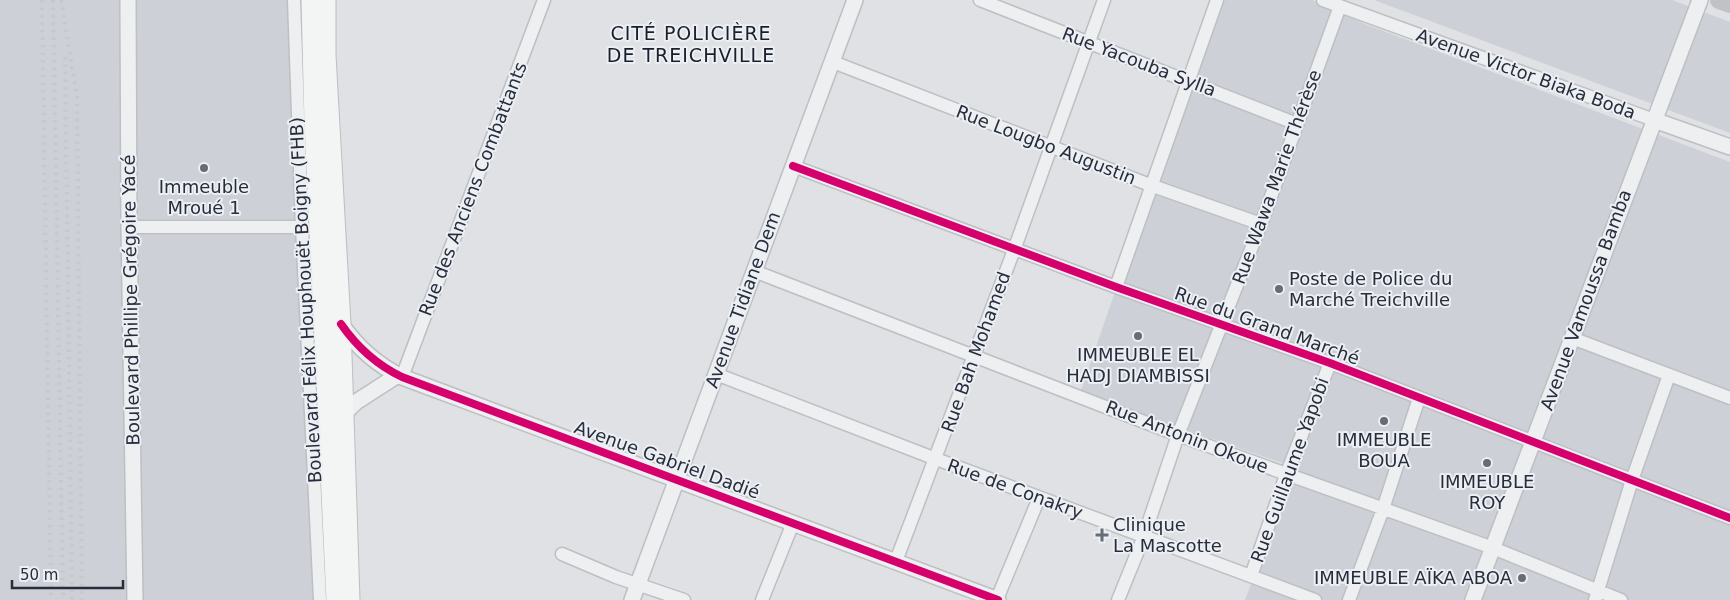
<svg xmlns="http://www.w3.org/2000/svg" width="1730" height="600" viewBox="0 0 1730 600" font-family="'DejaVu Sans',sans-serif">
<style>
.built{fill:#cdd0d7}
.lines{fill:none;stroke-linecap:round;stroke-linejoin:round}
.minor-casing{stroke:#bdbfc2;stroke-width:15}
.tertiary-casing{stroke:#bdbfc2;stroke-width:18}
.primary-casing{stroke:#bcbec1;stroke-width:21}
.minor{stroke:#eeeff0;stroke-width:12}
.tertiary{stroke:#eeeff0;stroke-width:15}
.secondary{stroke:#c0c2c6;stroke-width:18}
.primary{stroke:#f3f4f4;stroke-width:19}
.rail{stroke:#c7c8cb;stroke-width:4;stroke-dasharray:2.5 5;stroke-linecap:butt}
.cycleway-casing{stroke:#eceff4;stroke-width:11}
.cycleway{stroke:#d6006c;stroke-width:8}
.poi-dot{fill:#676c76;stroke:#eceff4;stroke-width:2}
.labels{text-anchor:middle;stroke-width:4;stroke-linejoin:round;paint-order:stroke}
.street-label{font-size:18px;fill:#272d3b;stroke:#eceff4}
.poi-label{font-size:18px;fill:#272d3b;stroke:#eceff4}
.neighbourhood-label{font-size:19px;letter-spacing:1px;fill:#1a1f2c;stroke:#eceff4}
</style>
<rect width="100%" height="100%" fill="#dfe1e4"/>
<!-- built -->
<path class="built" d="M0,0H288L296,239L313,600H0Z
M1216,0H1312L1365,24L1730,162V600H1245L1294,467L1080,393Z
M1374,0H1672L1730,22V133Z"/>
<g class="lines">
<!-- minor casing -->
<g class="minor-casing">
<path id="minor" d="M294,0L302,227L320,600
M980,0L1297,124
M1323,0L1654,120
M833,62L1150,185L1261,224
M793,166L1116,287L1330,363L1730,518
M129,227H302
M754,271L1178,435L1493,548L1621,600
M1116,287L1217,0
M1572,338L1730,398
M716,374L936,459L1315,600
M402,377L544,0
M562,554L616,577L684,600
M896,561L1014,250L1104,0
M1251,576L1286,475L1330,363
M997,599L1039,498
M762,600L793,523
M1118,600L1144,536L1178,435L1261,224L1340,6
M1349,600L1383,509L1419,398
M1595,600L1632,480L1669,375"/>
</g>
<!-- tertiary casing -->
<g class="tertiary-casing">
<path id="tertiary" d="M128,0L129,227L135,600
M1654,120L1730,147
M341,324C357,347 377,365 402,377L998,600
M344,414L356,402L398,375
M632,600L855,0
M1473,600L1700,0"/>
</g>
<!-- primary casing -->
<g class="primary-casing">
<path id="primary" d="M311,0L314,123L336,600
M326,0V55L341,324L350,600"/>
</g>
<!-- minor -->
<use href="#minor" class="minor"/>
<!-- tertiary -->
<use href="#tertiary" class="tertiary"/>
<!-- secondary -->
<path class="secondary" d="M1719,0L1730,4"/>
<!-- primary -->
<use href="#primary" class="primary"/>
<!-- rail -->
<path class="rail" d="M42,0L51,600
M53,0L63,600
M61,0L77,97L82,600
M65,57L72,600"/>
<!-- cycleway casing -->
<g class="cycleway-casing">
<path id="cycleway" d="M793,166L1116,287L1330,363L1730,518
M341,324C357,347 377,365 402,377L998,600"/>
</g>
<!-- cycleway -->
<use href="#cycleway" class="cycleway"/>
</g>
<!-- markers -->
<g class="poi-dot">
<circle cx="204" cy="168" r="5"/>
<circle cx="1279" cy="289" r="5"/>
<circle cx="1138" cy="336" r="5"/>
<circle cx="1384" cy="421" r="5"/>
<circle cx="1487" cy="463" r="5"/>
<path d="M1099.5 527.5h5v5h5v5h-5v5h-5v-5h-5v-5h5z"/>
<circle cx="1522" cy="578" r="5"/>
</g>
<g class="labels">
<!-- street labels -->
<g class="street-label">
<text transform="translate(1139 62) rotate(21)" y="6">Rue Yacouba Sylla</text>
<text transform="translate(1526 74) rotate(20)" y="6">Avenue Victor Biaka Boda</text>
<text transform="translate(1046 145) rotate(21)" y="6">Rue Lougbo Augustin</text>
<text transform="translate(1277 177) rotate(-70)" y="6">Rue Wawa Marie Thérèse</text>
<text transform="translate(473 189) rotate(-69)" y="6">Rue des Anciens Combattants</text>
<text transform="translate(131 300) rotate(-91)" y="6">Boulevard Phillipe Grégoire Yacé</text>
<text transform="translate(306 300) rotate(-93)" y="6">Boulevard Félix Houphouët Boigny (FHB)</text>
<text transform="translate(743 300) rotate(-70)" y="6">Avenue Tidiane Dem</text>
<text transform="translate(1586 300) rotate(-70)" y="6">Avenue Vamoussa Bamba</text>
<text transform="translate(1267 326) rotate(20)" y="6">Rue du Grand Marché</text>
<text transform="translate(976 352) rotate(-70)" y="6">Rue Bah Mohamed</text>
<text transform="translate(1187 437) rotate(21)" y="6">Rue Antonin Okoue</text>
<text transform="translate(667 460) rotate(20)" y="6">Avenue Gabriel Dadié</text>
<text transform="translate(1290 470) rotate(-70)" y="6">Rue Guillaume Yapobi</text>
<text transform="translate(1015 489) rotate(20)" y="6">Rue de Conakry</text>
</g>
<!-- poi labels -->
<g class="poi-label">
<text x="204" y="193">Immeuble<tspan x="204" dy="21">Mroué 1</tspan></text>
<text x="1289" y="285" text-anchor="start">Poste de Police du<tspan x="1289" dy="21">Marché Treichville</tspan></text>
<text x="1138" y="361">IMMEUBLE EL<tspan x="1138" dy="21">HADJ DIAMBISSI</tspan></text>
<text x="1384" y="446">IMMEUBLE<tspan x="1384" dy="21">BOUA</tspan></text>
<text x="1487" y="488">IMMEUBLE<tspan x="1487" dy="21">ROY</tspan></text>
<text x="1113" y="531" text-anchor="start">Clinique<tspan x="1113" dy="21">La Mascotte</tspan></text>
<text x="1512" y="584" text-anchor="end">IMMEUBLE AÏKA ABOA</text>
</g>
<!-- neighbourhood labels -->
<g class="neighbourhood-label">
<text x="691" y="40">CITÉ POLICIÈRE<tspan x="691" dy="22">DE TREICHVILLE</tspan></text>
</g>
</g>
<!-- scale -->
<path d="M12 580v8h111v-8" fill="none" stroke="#272d3b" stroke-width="2.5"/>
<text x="20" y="580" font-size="15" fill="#272d3b" stroke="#eceff4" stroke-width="4" paint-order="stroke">50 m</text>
</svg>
